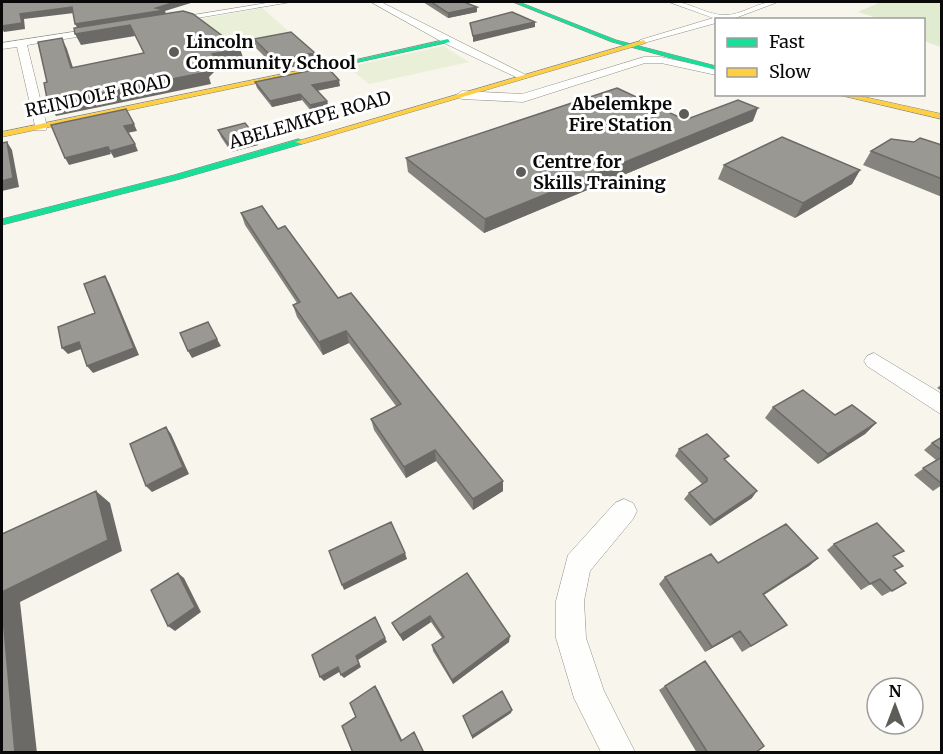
<svg xmlns="http://www.w3.org/2000/svg" width="943" height="754" viewBox="0 0 943 754" font-family="Merriweather,serif">
<style>
.green{fill:#e1ebcf}
.pitch{fill:#eaefd8}
.lines{fill:none;stroke-linecap:round;stroke-linejoin:round}
.street-casing{stroke:#908f8b;stroke-width:1}
.fast-casing{stroke:#878682;stroke-width:1}
.slow-casing{stroke:#878682;stroke-width:1}
.street{fill:#fefefc;fill-rule:evenodd}
.fast{fill:#16e098;fill-rule:evenodd}
.slow{fill:#ffcf43;fill-rule:evenodd}
.wall{fill:#84837e}
.shaded-wall{fill:#6c6a67}
.building{fill:#9a9893;stroke:#6c6a67;stroke-width:1.5}
.poi-dot{fill:#5c5c58;stroke:#fff;stroke-width:2}
.labels{text-anchor:middle;stroke-width:6;stroke-linejoin:round;paint-order:stroke}
.far-poi-label{font-size:18px;font-weight:bold;fill:#090909;stroke:#fff;text-anchor:start}
.far-street-label{font-size:18px;fill:#090909;stroke:#fff}
</style>
<rect width="100%" height="100%" fill="#f7f5ec"/>
<!-- green -->
<path class="green" d="M881,2H941V47L924,41V20L867,19L874,17L858,12Z"/>
<!-- pitch -->
<path class="pitch" d="M262,8L294,36L227,49L201,19Z
M443,46L469,62L369,84L348,67Z"/>
<g class="lines">
<!-- street casing -->
<g class="street-casing">
<path id="street" d="M273,2H291L168,23L163,20Z
M371,2H381L530,77L520,79L444,43Z
M669,2C688,0 705,15 724,15C742,16 759,0 778,2L730,20H716V23L640,44V40L713,18Z
M105,27L108,28V32L27,45L47,127L46,130H36L17,47L2,49V43Z
M644,57H661L716,69V75L661,63H645L523,102L462,99L456,95L462,91L522,94Z
M874,353L942,394V415L867,366L864,361L867,356Z
M624,499L633,503L637,511L633,519L590,571L584,601L586,638L604,691L635,752H601L574,698L556,638V601L568,555L615,503Z"/>
</g>
<!-- fast casing -->
<g class="fast-casing">
<path id="fast" d="M513,2H519L616,40L716,66V70L612,42Z
M448,39L450,42L341,66L338,64Z
M299,139L303,142L302,144L180,179L2,225V219L174,175Z"/>
</g>
<!-- slow casing -->
<g class="slow-casing">
<path id="slow" d="M644,40L646,43L302,144L295,142Z
M341,62L343,65L2,137V132Z
M835,94H851L942,114V119Z"/>
</g>
<!-- street -->
<use href="#street" class="street"/>
<!-- fast -->
<use href="#fast" class="fast"/>
<!-- slow -->
<use href="#slow" class="slow"/>
</g>
<!-- wall -->
<path class="wall" d="M423,2H464L477,12L448,18Z
M254,39L317,62L278,70L256,48Z
M255,82L340,86L317,91L329,107L311,111L302,100L272,107L257,88Z
M685,120L753,121L484,233L408,172L406,158Z
M218,130L258,145L231,152L221,137Z
M914,142L942,145V197L863,165L871,151Z
M724,165L860,170L852,184L795,218L718,179Z
M241,213L278,229L338,298L503,481V491L473,510L436,461L406,478L374,430L371,419L396,406L349,343L323,355L297,317L293,305L297,303L245,225Z
M942,384V391L937,388Z
M773,407L835,415L876,423L865,434L818,464L765,418Z
M942,437V485L933,491L914,475L936,460L924,450L932,443Z
M679,449L726,461L752,498L710,526L684,499L689,493L702,484L675,456Z
M834,544L894,557L895,570L906,583L882,596L871,584L861,590L827,550Z
M818,558L809,566L764,595L787,625L742,652L732,637L705,652L659,584L665,577L718,563Z
M467,573L509,642L453,684L433,651L432,645L442,638L431,622L403,641L395,629L392,623Z
M665,686L755,753H697L659,690Z"/>
<!-- shaded-wall -->
<path class="shaded-wall" d="M175,2H194L165,11L167,16L78,29L75,24L156,8Z
M72,7L74,13L24,19L25,29L4,32L2,29V26L20,14Z
M477,7V12L448,18V13Z
M535,22V27L473,42V36Z
M130,25L135,36L81,45L75,34Z
M62,38L67,49L77,80L71,68Z
M240,49L244,60L217,65L218,68L209,77L211,84L56,116L48,104L203,67L212,54Z
M315,53L317,62L278,70L275,60Z
M339,80L340,86L314,91L312,85Z
M300,94L302,100L272,107L270,101Z
M327,101L329,107L311,111L310,105Z
M758,108L753,121L484,233L485,219Z
M134,124L137,131L127,133L124,126Z
M256,137L258,145L231,152L229,145Z
M7,142L12,150L19,187L2,191V181Z
M135,144L138,151L114,158L110,151Z
M108,147L111,154L69,165L65,158Z
M860,170L852,184L795,218L803,203Z
M105,276L109,283L139,355L93,373L87,366Z
M346,331L349,343L323,355L319,342Z
M217,339L221,346L192,358L188,351Z
M79,342L84,348L68,354L62,348Z
M876,423L865,434L818,464L828,454Z
M166,427L171,434L189,474L152,492L146,486Z
M435,450L436,461L406,478L404,467Z
M503,481V491L473,510V499Z
M96,491L110,503L122,551L20,602L37,753H15L2,606V592Z
M757,491L752,498L710,526L714,520Z
M405,553L407,559L344,590L342,585Z
M818,558L809,566L755,600L763,594Z
M178,573L184,578L201,612L175,631L168,626Z
M430,616L431,622L403,641L400,635Z
M740,631L732,637L705,652L712,647Z
M510,636L509,642L453,684L452,680Z
M385,638L387,642L358,660L361,667L344,678L341,675L356,656Z
M338,667L341,671L324,681L320,677Z
M375,686L378,690L404,744L401,741Z
M512,710L511,713L472,739V736Z"/>
<!-- building -->
<path class="building" d="M2,2H175L156,8L165,10L75,24L72,7L20,14L22,23L2,26Z
M431,2H464L477,7L448,13Z
M183,11L193,14L240,49L212,54L214,56L203,67L207,72L48,104L44,83L47,82L38,42L62,38L71,68L144,53L130,25L75,34L74,28Z
M512,12L535,22L473,36L470,23Z
M291,32L315,53L275,60L254,39Z
M327,67L339,80L312,85L327,101L310,105L300,94L270,101L255,82Z
M617,88L685,120L738,100L758,108L485,219L406,158Z
M126,109L134,124L124,126L135,144L110,151L108,147L65,158L51,125Z
M245,123L256,137L229,145L218,130Z
M782,137L860,170L803,203L724,165Z
M920,138L942,145V179L871,151L891,139L914,142Z
M7,142L13,178L2,181V143Z
M262,206L278,229L285,226L338,298L351,293L503,481L473,499L435,450L404,467L371,419L401,404L346,331L319,342L293,305L300,302L241,213Z
M105,276L134,348L87,366L79,342L62,348L58,327L95,313L84,284Z
M208,322L217,339L188,351L180,333Z
M803,390L835,415L852,405L876,423L828,454L773,407Z
M166,427L183,467L146,486L130,444Z
M707,434L729,456L724,459L757,491L714,520L689,493L707,481V478L679,449Z
M942,437V450L932,443Z
M942,457V484L923,468Z
M96,491L108,540L2,592V534Z
M391,522L405,553L342,585L329,551Z
M877,523L904,551L893,556L903,566L894,570L906,583L892,591L880,579L870,584L834,544Z
M786,524L818,558L763,594L787,625L751,646L740,631L712,647L665,577L711,554L718,563Z
M178,573L195,607L168,626L151,590Z
M467,573L510,636L452,680L432,645L444,637L430,616L400,635L392,623Z
M2,606L15,753H2Z
M375,617L385,638L356,656L359,664L341,675L338,667L320,677L312,655Z
M705,661L764,746L755,753H708L665,686Z
M375,686L401,741L414,732L424,753H353L342,726L356,717L350,703Z
M502,691L512,710L472,736L463,716Z"/>
<!-- markers -->
<g class="poi-dot">
<circle cx="174" cy="52" r="6"/>
<circle cx="684" cy="114" r="6"/>
<circle cx="521" cy="172" r="6"/>
</g>
<g class="labels">
<!-- far-poi labels -->
<g class="far-poi-label">
<text x="186" y="48">Lincoln<tspan x="186" dy="21">Community School</tspan></text>
<text x="672" y="110" text-anchor="end">Abelemkpe<tspan x="672" dy="21">Fire Station</tspan></text>
<text x="533" y="168">Centre for<tspan x="533" dy="21">Skills Training</tspan></text>
</g>
<!-- far-street labels -->
<g class="far-street-label">
<text transform="translate(98 96) rotate(-12)" y="6">REINDOLF ROAD</text>
<text transform="translate(310 120) rotate(-16)" y="6">ABELEMKPE ROAD</text>
</g>
</g>
<!-- border -->
<rect width="943" height="754" fill="none" stroke="#090909" stroke-width="6"/>
<!-- legend -->
<rect x="715" y="18" width="210" height="78" fill="#ffffff" stroke="#9d9d9d" stroke-width="1.5"/>
<rect x="727" y="38" width="30" height="9" fill="#16e098" stroke="#9d9d9d" stroke-width="1.5"/>
<text x="769" y="48" font-size="18" fill="#090909">Fast</text>
<rect x="727" y="68" width="30" height="9" fill="#ffcf43" stroke="#9d9d9d" stroke-width="1.5"/>
<text x="769" y="78" font-size="18" fill="#090909">Slow</text>
<!-- north arrow -->
<g transform="translate(895 706)"><circle r="28" fill="#ffffff" stroke="#9d9d9d" stroke-width="1.5"/>
<path d="M0-4.5L10 22L0 15L-10 22Z" fill="#5c5c58"/>
<text y="-9" font-size="16" font-weight="bold" text-anchor="middle" fill="#090909">N</text>
</g>
</svg>
